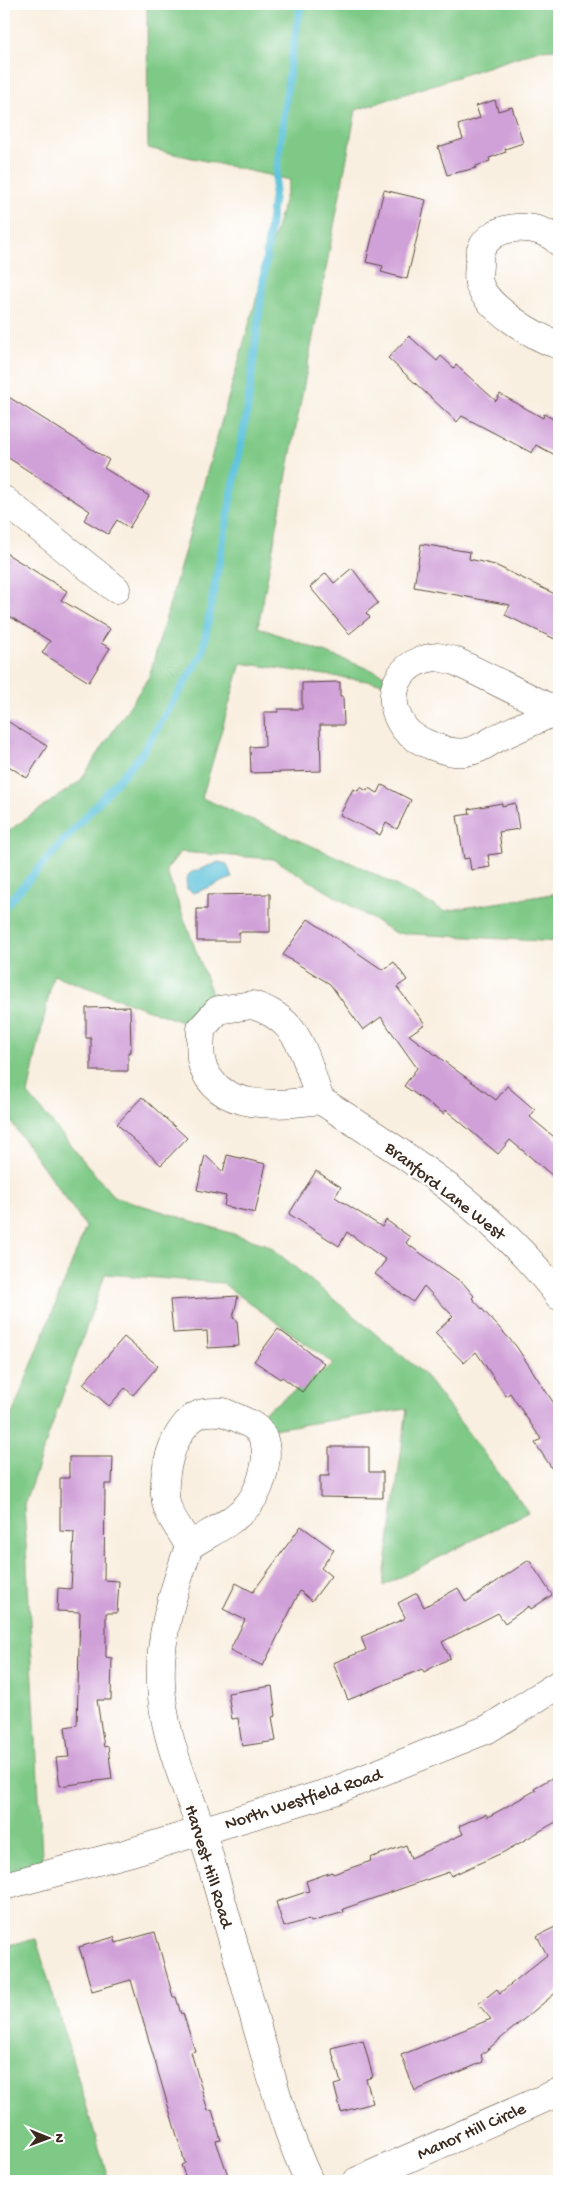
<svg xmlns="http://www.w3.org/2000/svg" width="563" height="2185" viewBox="0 0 563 2185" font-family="'Gochi Hand',sans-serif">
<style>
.green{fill:#7ec986;stroke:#5c7a52}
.water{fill:#5ec3db;stroke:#4c767c}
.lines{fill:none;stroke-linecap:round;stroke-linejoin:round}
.stream{stroke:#5ec3db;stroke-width:8}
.building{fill:#d0a0d8}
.minor-casing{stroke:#58483b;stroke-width:29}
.minor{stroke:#fff;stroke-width:28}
.labels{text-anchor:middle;stroke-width:4.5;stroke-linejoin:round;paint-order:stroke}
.street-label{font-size:18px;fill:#3b2a1e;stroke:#fff}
</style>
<rect width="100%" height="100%" fill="#fff"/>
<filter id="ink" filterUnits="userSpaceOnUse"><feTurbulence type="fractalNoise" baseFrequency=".02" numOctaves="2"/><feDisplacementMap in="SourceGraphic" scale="10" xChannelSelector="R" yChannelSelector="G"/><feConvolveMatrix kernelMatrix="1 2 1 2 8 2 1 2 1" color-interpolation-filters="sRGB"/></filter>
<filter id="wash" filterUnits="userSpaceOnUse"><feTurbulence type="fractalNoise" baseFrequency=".0096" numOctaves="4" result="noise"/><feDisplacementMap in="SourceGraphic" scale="20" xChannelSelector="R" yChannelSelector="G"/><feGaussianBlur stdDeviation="1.12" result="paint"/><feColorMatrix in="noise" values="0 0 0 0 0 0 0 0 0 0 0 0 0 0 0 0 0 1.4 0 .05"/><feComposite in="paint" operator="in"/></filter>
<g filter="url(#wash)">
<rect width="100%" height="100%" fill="#f9efe0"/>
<!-- green -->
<path class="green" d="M147,4H559V49L539,50L356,110L258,627L398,680L395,685L241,663L202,798L365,869L444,911L559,893V942L395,933L274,859L180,852L166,870L218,1010L201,1029L53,975L28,1094L113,1196L268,1245L424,1374L528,1512L383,1586L407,1409L259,1431L248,1423L334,1364L222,1283L105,1274L24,1505L43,1876L4,1886V1435L86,1227L4,1112V834L80,781L149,677L290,180L148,148Z
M36,1939L109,2181H4V1946Z"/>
<!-- water -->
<path class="water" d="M219,862L227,864L232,878L194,893L187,889L186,879L190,873Z"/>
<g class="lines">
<!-- stream -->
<path class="stream" d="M4,907L141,755L202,654L247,412L290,65L301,4"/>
</g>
<g id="blocks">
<!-- building -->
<path class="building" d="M495,100L498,111L512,107L523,143L505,149L506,152L489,158L490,161L476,166V168L447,175L438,147L463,139L458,125L480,118L476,106Z
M384,190L426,200L407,279L381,272L383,266L366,262Z
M409,336L437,361L441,356L454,368L456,365L496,401L500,394L543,418L544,414L559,422V457L536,445L532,453L462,416L457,422L388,358Z
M4,394L109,460L104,468L149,496L129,528L117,520L108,534L84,520L90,511L4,455Z
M421,544L470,552L469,559L495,565L559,596V641L505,615L510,605L414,587Z
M4,552L67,591L61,600L110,629L101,643L110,648L89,682L42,653L50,641L4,613Z
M352,568L378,603L366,613L370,617L349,634L310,587L326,573L334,583Z
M340,682V696H343L344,725H320L321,771L251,773L250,747L265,746L264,712H278V709H302V683Z
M4,719L47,746L27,778L4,763Z
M382,785L411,800L397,829L386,823L380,835L340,815L353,789L358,791L360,787L367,791L368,788L378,793Z
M502,803V806L515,803L519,829L499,832L502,853L488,855L490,867L471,870L469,858L464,859L457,816L470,814L469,809Z
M270,894V932H239V941H197V909H207V895Z
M308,919L383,970L394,962L407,980L397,987L425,1024L409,1035L496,1100L507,1086L535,1110L530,1117L559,1141V1181L510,1140L498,1154L446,1110L444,1114L404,1086L417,1068L381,1017L363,1030L330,984L283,955Z
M130,1007L131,1052H128V1071H91V1038H86V1008Z
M142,1097L187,1138L161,1165L117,1124Z
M205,1155L223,1172L227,1155L266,1164L255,1213L224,1206L226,1196L197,1190Z
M316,1171L341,1187L335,1197L382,1227L386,1220L410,1237L406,1243L464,1284L474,1296L472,1298L516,1346L559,1411V1479L535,1443L541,1439L510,1393L506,1396L476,1352L464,1363L435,1333L453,1316L424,1286L413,1302L375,1274L386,1260L347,1232L339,1246L289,1214Z
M238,1296L233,1318L237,1320L239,1346L208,1348L207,1331L173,1333L170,1300Z
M278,1329L324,1363L302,1392L282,1377L280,1379L254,1361Z
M124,1337L158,1366L133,1395L125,1388L109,1406L83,1384Z
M329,1447H369V1472H383V1498L320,1497V1476H329Z
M69,1457H113L112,1484H105L104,1580L119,1581L117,1613H106V1657L112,1658L111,1700H97L104,1747L108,1746L112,1779L60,1786L56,1758L69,1757L65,1727L77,1725L79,1647L80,1612L57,1611L58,1588L71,1589L74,1532L60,1531V1478H69Z
M301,1526L334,1550L321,1568L331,1576L312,1601L300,1591L263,1666L230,1650L245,1620L223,1609L236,1583L253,1592Z
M529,1560L552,1595L531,1609L529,1606L505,1623L498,1613L442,1642L450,1658L424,1672L422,1669L348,1700L333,1663L366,1650L361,1637L404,1619L405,1617L398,1603L417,1593L424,1607L458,1588L466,1602Z
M272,1686L276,1716L272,1717L276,1741L242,1746L238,1718L232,1719L228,1693Z
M559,1774V1820L504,1852L451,1876L449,1872L343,1909L344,1912L311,1922L309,1919L284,1927L276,1902L309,1891L306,1881L332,1872L333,1874L371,1861L370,1858L406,1845L411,1858L463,1834L459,1826L486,1814L488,1817L536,1790L534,1788Z
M559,1925V1990L481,2055L483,2062L415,2091L401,2055L491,2019L478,2004L497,1989L500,1993L547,1955L537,1936Z
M155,1932L173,1997H176L181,2014L183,2013L195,2051L191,2052L208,2111L212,2110L221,2140L216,2141L230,2181H187L181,2165L185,2163L131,1980L92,1991L79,1947L114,1937L116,1943Z
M363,2040L373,2077L366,2079L373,2103L341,2112L334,2085L341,2083L331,2048Z"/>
</g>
</g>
<g filter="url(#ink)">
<use href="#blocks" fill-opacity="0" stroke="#58483b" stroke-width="1"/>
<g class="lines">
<!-- minor casing -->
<g class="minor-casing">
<path id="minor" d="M559,242C540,222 491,221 480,252C479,255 480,260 479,264C479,269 477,277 479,283C485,307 536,338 559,345
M4,500L116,589
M438,657L455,661L556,711C536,720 516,729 497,738C486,744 479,750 466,752C449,755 414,741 404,728C381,695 399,659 438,657Z
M252,1005C301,1019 305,1057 320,1100C280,1105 218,1113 202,1064C199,1054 201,1040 201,1029L218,1010Z
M320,1100C407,1155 496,1213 559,1296
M223,1412C235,1417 248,1421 257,1429C275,1447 262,1487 249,1504C234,1522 209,1533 189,1546C183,1534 173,1521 168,1509C158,1482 172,1425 200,1414C207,1411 216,1412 223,1412Z
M189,1546C172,1595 156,1643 162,1697C167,1749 191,1795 206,1845C223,1906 240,1966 257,2027C272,2079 286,2132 309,2181
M4,1886L128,1853L334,1791L488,1729L559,1684
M357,2181L559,2092"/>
</g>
<!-- minor -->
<use href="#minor" class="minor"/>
</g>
</g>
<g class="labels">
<!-- street labels -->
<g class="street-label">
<text transform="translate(446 1190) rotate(38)" y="6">Branford Lane West</text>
<text transform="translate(303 1798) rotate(-18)" y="6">North Westfield Road</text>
<text transform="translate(210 1866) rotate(73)" y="6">Harvest Hill Road</text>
<text transform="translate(471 2130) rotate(-24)" y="6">Manor Hill Circle</text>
</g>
</g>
<!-- margin -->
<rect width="563" height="2185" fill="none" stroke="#fff" stroke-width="20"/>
<!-- north arrow -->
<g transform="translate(48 2138) rotate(91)" stroke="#ffffff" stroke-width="4" paint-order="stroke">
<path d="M0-4L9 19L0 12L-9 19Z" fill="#3b2a1e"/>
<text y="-8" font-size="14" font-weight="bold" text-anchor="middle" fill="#3b2a1e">N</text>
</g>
</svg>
